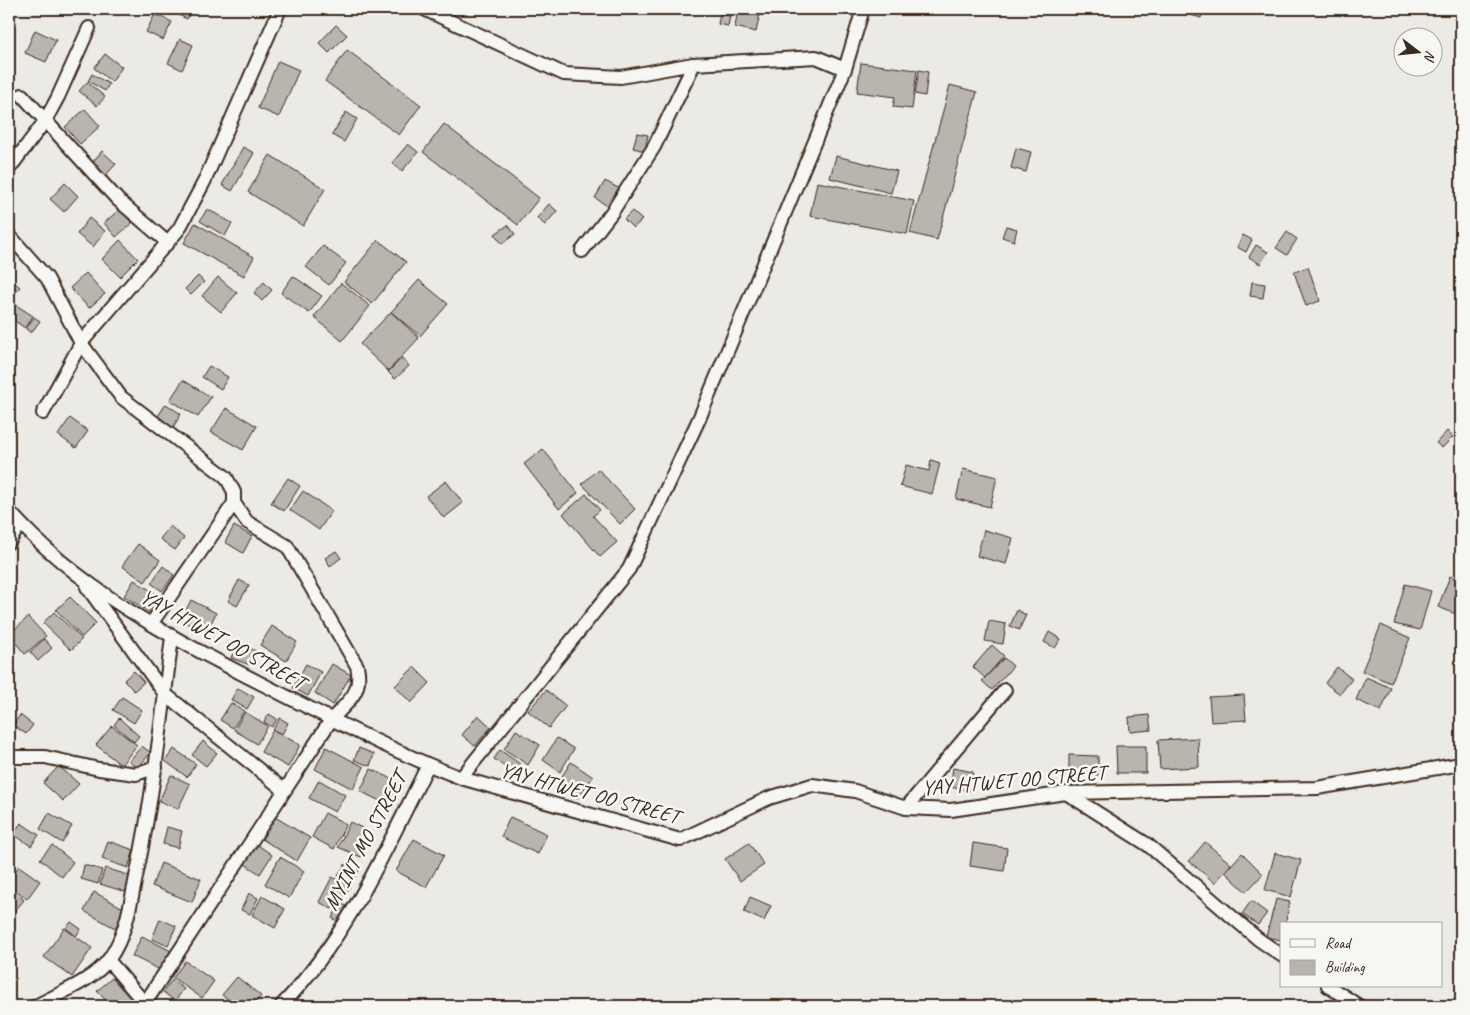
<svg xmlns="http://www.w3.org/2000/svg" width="1470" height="1015" viewBox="0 0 1470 1015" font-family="Caveat,sans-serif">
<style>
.building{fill:#bab4ae;stroke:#3b2a1e}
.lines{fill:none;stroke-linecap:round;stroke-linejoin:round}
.street-casing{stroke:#3b2a1e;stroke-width:16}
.street{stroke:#f6f6f2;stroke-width:12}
.labels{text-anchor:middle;stroke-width:5;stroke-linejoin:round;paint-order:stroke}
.street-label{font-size:21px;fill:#3b2a1e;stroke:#f6f6f2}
</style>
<rect width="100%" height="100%" fill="#ebeae5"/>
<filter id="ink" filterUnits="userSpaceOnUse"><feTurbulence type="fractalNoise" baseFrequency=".02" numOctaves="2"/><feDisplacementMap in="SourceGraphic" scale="10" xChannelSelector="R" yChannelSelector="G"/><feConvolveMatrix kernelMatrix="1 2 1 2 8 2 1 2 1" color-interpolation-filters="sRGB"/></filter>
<g filter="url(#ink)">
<!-- building -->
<path class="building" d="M166,9H192L187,19Z
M738,9H761L756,32L735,27Z
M1185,9H1203L1201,18L1184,13Z
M155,14L172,22L163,40L146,32Z
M720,14L730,16L728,26L718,24Z
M336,25L347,35L329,53L319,43Z
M35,30L56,40L46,62L25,53Z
M180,39L193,45L182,70L168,63Z
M347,50L421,105L399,135L325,81Z
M105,54L122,67L112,82L94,68Z
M278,61L299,70L279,117L258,108Z
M861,63L917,70L912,109L893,107L895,97L857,92Z
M919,70L928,72L925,96L915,94Z
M92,74L109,84L105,91L88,81Z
M87,82L105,97L97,106L79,91Z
M950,85L977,92L937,240L910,233Z
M85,109L100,126L80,144L65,127Z
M346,112L357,119L344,142L332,135Z
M444,124L539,198L518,225L423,152Z
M637,133L648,135L645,151L633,148Z
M408,144L418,152L402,171L392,163Z
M243,147L254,153L232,191L222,185Z
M1016,148L1031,152L1026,172L1011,168Z
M102,151L116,164L105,176L91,164Z
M270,155L325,189L303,226L248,192Z
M836,156L897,171L891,193L830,178Z
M605,181L620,189L609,207L595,198Z
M817,182L914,201L907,234L810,216Z
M65,183L78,196L64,212L50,199Z
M549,204L557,211L545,225L537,218Z
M120,209L132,223L116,237L104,223Z
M207,209L232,223L225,236L200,221Z
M632,211L642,220L633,228L624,219Z
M89,218L105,231L93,247L77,234Z
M195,223L254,257L244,276L184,243Z
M508,225L515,234L502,244L495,234Z
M1006,226L1017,229L1014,241L1002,237Z
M1287,232L1297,239L1287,255L1276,248Z
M1243,235L1252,240L1246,252L1237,247Z
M120,240L138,259L120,277L102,259Z
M378,240L406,262L372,304L344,282Z
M1256,245L1268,252L1260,264L1249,257Z
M323,246L346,263L329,285L306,267Z
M1308,267L1320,301L1306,306L1294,272Z
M86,273L105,294L89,308L70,288Z
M198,276L204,282L191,295L185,289Z
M293,276L322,296L309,313L281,293Z
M218,277L237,293L221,312L202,296Z
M9,278L20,287L9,301Z
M419,280L448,304L420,336L391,312Z
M264,282L272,290L262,301L254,293Z
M1252,282L1265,284L1263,298L1250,296Z
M341,283L370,306L342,341L314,317Z
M13,303L33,316L25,328L9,317V310Z
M391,312L419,338L388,371L360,344Z
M34,317L40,321L31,333L26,329Z
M402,358L409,366L395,379L388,372Z
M209,366L228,377L221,389L202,377Z
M183,380L211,397L198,417L170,400Z
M166,404L181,414L172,429L156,419Z
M226,408L257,426L243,450L211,432Z
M70,418L88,431L76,448L58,435Z
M1447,431L1453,437L1442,448L1436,443Z
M543,449L578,493L559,509L524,464Z
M931,460L940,463L932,494L900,486L906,465L929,471Z
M598,469L635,509L620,524L582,484Z
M963,469L997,477L990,507L956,499Z
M288,478L300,486L284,511L271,503Z
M446,481L463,503L444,518L426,496Z
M303,491L332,511L319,530L290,510Z
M586,494L600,510L593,516L617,542L600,557L563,514Z
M170,526L184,538L175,550L160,539Z
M234,526L252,536L243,553L225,542Z
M984,530L1013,538L1006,564L977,556Z
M138,544L160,560L145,582L122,566Z
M336,551L341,558L330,566L325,558Z
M163,566L174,575L162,591L151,583Z
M1450,576L1461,581V616L1438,607Z
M134,580L161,597L151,613L124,596Z
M239,580L249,585L237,606L228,601Z
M1405,584L1431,591L1420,630L1394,624Z
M70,597L96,623L82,637L56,610Z
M191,600L216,613L206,633L181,620Z
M1017,610L1026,615L1019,630L1010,626Z
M54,612L82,639L71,650L43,623Z
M28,617L46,636L25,654L9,635Z
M989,621L1006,624L1003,644L985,641Z
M1381,625L1410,638L1391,683L1362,671Z
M272,626L297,642L286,661L260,645Z
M1049,632L1061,639L1055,648L1044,642Z
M44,639L52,648L38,661L30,652Z
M237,643L256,651L250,665L231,658Z
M992,645L1004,656L985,678L973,667Z
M1004,658L1013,666L992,690L982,681Z
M306,664L321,672L308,696L293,688Z
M332,664L351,675L333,705L315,693Z
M414,667L430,683L411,703L395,686Z
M1337,667L1352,679L1340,694L1325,683Z
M134,671L144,682L134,691L124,680Z
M1366,677L1391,688L1381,711L1356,700Z
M238,688L254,697L247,709L231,700Z
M546,690L566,706L549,728L528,711Z
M1244,695L1246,720L1211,722L1209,697Z
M122,697L142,710L134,723L113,710Z
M231,703L244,711L233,728L220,720Z
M245,712L268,726L257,744L234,730Z
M269,714L277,719L272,727L264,722Z
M20,715L33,725L26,734L13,725Z
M478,715L491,727L475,746L462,735Z
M1149,715L1151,730L1130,732L1129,717Z
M119,718L139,736L134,742L114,725Z
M280,718L288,723L282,734L273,730Z
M112,726L137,745L121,765L96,745Z
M273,730L300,745L288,767L261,752Z
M516,730L540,745L528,765L504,749Z
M557,738L574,749L560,772L543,760Z
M1198,738L1199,767L1160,769L1158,740Z
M203,741L217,753L206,766L192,755Z
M142,746L151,753L137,768L129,761Z
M1116,746H1146V773H1117Z
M326,747L364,767L353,789L315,769Z
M359,748L374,754L370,766L354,760Z
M174,749L196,764L187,777L165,761Z
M500,750L520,764L513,773L494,759Z
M1069,755L1098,756V775H1069Z
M571,762L593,777L578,798L557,784Z
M59,766L79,784L63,801L43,783Z
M953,768L973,772L970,791L950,787Z
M371,769L399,782L388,805L360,791Z
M171,775L190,784L178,809L159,801Z
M319,780L345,795L335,812L309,798Z
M49,813L72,826L62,843L40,829Z
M325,813L346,824L334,849L312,837Z
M275,817L310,838L297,861L262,839Z
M510,817L547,834L538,854L501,837Z
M350,822L372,833L361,857L338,847Z
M21,823L39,835L31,846L13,834Z
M167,827L182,831L178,848L163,844Z
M414,839L444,855L426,887L396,871Z
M108,841L134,850L128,868L102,859Z
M1205,842L1231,864L1215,883L1189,861Z
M255,843L272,855L260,874L243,863Z
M749,843L764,865L740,881L725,859Z
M973,843L1007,848L1004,871L970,866Z
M52,845L73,862L62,877L40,859Z
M1242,853L1263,874L1246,892L1225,872Z
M1275,853L1301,860L1291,897L1265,890Z
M280,857L304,871L289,898L265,884Z
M347,862L359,871L350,883L338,875Z
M161,863L201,879L192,902L152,886Z
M84,865L102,870L98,884L81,879Z
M19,866L40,881L27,899L9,885V880Z
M105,868L131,876L126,892L100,884Z
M332,877L350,886L338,907L334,905L332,909L319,902Z
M9,887L24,900L9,918Z
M94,892L125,909L115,928L84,911Z
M249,893L258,898L250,914L241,910Z
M262,896L285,909L275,928L252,915Z
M750,897L771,906L764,921L744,912Z
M1276,899L1290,902L1285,924H1281V940L1266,937Z
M1251,901L1267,913L1258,925L1242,914Z
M341,903L349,908L340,923L332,918Z
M160,919L176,926L168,946L152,939Z
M71,922L81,929L76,936L66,928Z
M64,928L92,948L72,977L44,957Z
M142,936L171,951L162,971L132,956Z
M185,961L214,981L202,998L173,978Z
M237,977L261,996L253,1006H237L222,995Z
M112,978L132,1000L125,1006H111L97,991Z
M172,980L184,989L175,1001L163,992Z"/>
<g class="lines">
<!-- street casing -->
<g class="street-casing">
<path id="street" d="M424,9L564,74L621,77L693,64L816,57L845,69
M22,95L118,200L168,243
M9,169L45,121L58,97L89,28
M9,235L47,278L81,343L121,397L226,477L234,492V503L247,522L287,546L357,666C363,693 348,701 331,720L145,1003
M582,251L612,212L654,147L694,64
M43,413L81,343L179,229L204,182L280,9
M9,511C79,590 169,636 262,684C327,717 392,751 461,778L680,840L769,798L812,785L855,791L906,808L951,810L1066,793L1317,788L1461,764
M9,542L20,524
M87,587L165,694L284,790
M151,624L234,503
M9,757H45L99,769L136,774L156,767
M461,778L629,569L699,419L845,69L863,9
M1066,793L1148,845L1258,939L1281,955
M906,808L1005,690
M108,960L147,1006
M1328,986L1359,1006
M36,1006C59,993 93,981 109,959C126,935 130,906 136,877C153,798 162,717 172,637
M281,1006C347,938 386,849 428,765"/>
</g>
<!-- street -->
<use href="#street" class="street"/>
</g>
</g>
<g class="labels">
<!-- street labels -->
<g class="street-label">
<text transform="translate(223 639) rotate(29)" y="7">YAY HTWET OO STREET</text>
<text transform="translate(1014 780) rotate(-5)" y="7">YAY HTWET OO STREET</text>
<text transform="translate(590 793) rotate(15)" y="7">YAY HTWET OO STREET</text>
<text transform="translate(365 841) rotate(-62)" y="7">MYINT MO STREET</text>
</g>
</g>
<!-- margin -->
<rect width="1470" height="1015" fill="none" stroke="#f6f6f2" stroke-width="30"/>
<rect x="15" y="15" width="1440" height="985" fill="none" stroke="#3b2a1e" stroke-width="2" filter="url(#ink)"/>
<!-- legend -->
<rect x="1280" y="922" width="162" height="65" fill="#f6f6f2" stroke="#aba49d"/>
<rect x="1290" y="939" width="25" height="8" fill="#f6f6f2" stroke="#aba49d"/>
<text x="1325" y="948" font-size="15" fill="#3b2a1e">Road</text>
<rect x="1290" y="960" width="25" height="15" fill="#bab4ae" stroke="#aba49d"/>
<text x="1325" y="972" font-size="15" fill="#3b2a1e">Building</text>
<!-- north arrow -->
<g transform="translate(1418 52) rotate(106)"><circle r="24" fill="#f6f6f2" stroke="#aba49d"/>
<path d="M0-4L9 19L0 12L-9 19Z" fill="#3b2a1e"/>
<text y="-8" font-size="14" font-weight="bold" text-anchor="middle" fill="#3b2a1e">N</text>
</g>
</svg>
